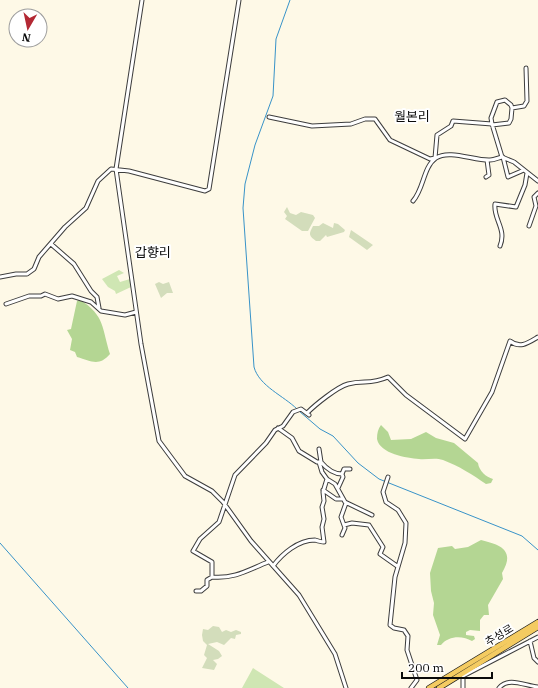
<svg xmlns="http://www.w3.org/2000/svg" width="538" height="688" viewBox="0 0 538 688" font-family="'IBM Plex Serif','Noto Sans KR',serif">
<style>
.green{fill:#cfe6b3}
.forest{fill:#b4d693}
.cemetery{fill:#d3ddbb}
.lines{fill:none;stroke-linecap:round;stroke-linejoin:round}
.stream{stroke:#3893c8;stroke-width:1}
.street-casing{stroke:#3d3d3d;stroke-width:5}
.primary-casing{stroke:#1b1b1b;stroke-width:6}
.street{stroke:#fff;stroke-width:3}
.primary{stroke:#f4cb61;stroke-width:4.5}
.labels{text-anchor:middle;stroke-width:4;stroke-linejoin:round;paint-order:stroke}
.street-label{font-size:11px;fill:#0a0a0a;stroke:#fff}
.quarter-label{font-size:13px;fill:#0a0a0a;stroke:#fff}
</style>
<rect width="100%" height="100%" fill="#fef9e7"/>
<!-- green -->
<path class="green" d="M119,270L124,273L117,276L120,282L130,279L131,287L116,294L115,291L108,287L102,279Z
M253,668L284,688H242Z"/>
<!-- forest -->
<path class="forest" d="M80,300C105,315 102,329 110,354C99,367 91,361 77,357L75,352L70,350L72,339L67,330L71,329L77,301Z
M381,425L388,432L391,440L411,439L426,432L436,438L454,443L478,463C479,471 486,477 493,479L491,483L486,484C473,475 459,466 443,460C435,457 427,460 419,459C407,458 380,454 377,439C377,433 378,429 381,425Z
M481,540C502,545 515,551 502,573L503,579L488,605L489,615H484L480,620V631L470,630L466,632V635L474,636L475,639L472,641C462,635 448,636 441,645H437L440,635L433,615L434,603L431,591L430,573L438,548L452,546L455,549L468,547Z"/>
<!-- cemetery -->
<path class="cemetery" d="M287,207L290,213L296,215L301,212L313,215L315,218L308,231H302L285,219L287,216L284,212Z
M323,223L333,228L334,223L338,224L345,230L344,232L327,237L326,235L320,241H316C308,235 309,234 313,226H319Z
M351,230L373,245L367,250L349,237Z
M159,282L163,284L169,282L173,293H167L161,298L155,284Z
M213,626L219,627L222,632L226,630L231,632L236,630L241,632V634L236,635L235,639L231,638L224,645L217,642L208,644L219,651L222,656L218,659L213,660L217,664L214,670L202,668L207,658L204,655L207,645L203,641L202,635L203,629L208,630Z"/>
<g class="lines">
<!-- stream -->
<path class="stream" d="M290,0L276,39L273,96L255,145L245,184L243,208L254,367C259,386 284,396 297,409
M299,411L320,429L333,436L358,463L379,479L522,536L538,550
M0,543L128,688"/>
<!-- street casing -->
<g class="street-casing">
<path id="street" d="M142,0L116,169L141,344L159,441L185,476L212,491L223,502L251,541L299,595L335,654L346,688
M269,117L312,126L351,124L365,119H375L390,140L430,159L435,158L437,135L451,126L453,121L492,124L502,157L514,162L538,181
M492,124L491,118L497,102L505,100L511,105L512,108L524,106L527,101L526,68
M492,125L509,123L511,119L512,108
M503,157L508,177L524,170
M486,177L489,175L487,160
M413,201C424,189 423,167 436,158C449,149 475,161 490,160C494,160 498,158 502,157
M529,226L536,206L534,197L538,193
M51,244L74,264L91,291L97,297L99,308
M500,246C507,229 493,219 495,204L516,207L525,185L527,173
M0,277L16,274H27L34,269L39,257L65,227L86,208L98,181L111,169L129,171L205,191L209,189L239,0
M6,304L29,296H41L45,294L58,299L72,296L91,302L101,311L125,315L136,312
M307,413C315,405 337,387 348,384C365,380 370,385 388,377L406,395L465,439L492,392L510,341C520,349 528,343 538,337
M278,428L292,438L299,451L317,462H321L319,449
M319,462L322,472L327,479L335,484L345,502L372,515
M321,462C326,468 334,474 342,474L344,469H350
M388,477L383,492L386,502L398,510L406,523L405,543L395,577L390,625L394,628L404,630L408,636L407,650L417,680L411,688
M338,488L343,477L342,474
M323,490L336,499H342
M344,525L352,523L369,525L383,547L380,554L397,566
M342,535L345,528L341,517L346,503
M273,566C282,554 298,540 315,540C318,541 321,542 324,542L322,527L324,519L322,507L324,501L323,492L327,479
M212,577C235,579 248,570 268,562
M196,591H201L207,586V580L212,577V562L193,551L200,539L219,522L235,475L266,443L275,430L283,426L293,412L301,409L309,415
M530,641L534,658L538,662
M463,688V676L538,637
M499,688C509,676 525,686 538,687"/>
</g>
<!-- primary casing -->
<g class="primary-casing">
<path id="primary" d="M429,688L538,622
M439,688L538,627"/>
</g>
<!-- street -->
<use href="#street" class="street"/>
<!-- primary -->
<use href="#primary" class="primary"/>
</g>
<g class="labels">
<!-- street labels -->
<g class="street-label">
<text transform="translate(499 635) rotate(-31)" y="4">추성로</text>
</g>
<!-- quarter labels -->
<g class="quarter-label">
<text x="412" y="121">월본리</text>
<text x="153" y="257">갑향리</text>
</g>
</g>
<!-- north arrow -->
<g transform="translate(28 28) rotate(189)"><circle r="19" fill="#ffffff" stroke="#9d9d9d"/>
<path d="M0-3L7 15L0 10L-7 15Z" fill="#b32834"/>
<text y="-6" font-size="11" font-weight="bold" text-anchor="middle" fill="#0a0a0a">N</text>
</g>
<!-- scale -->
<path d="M402 672v6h90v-6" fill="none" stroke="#0a0a0a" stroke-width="2"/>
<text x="408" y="672" font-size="12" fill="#0a0a0a" stroke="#ffffff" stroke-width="3" paint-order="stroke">200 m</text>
</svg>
